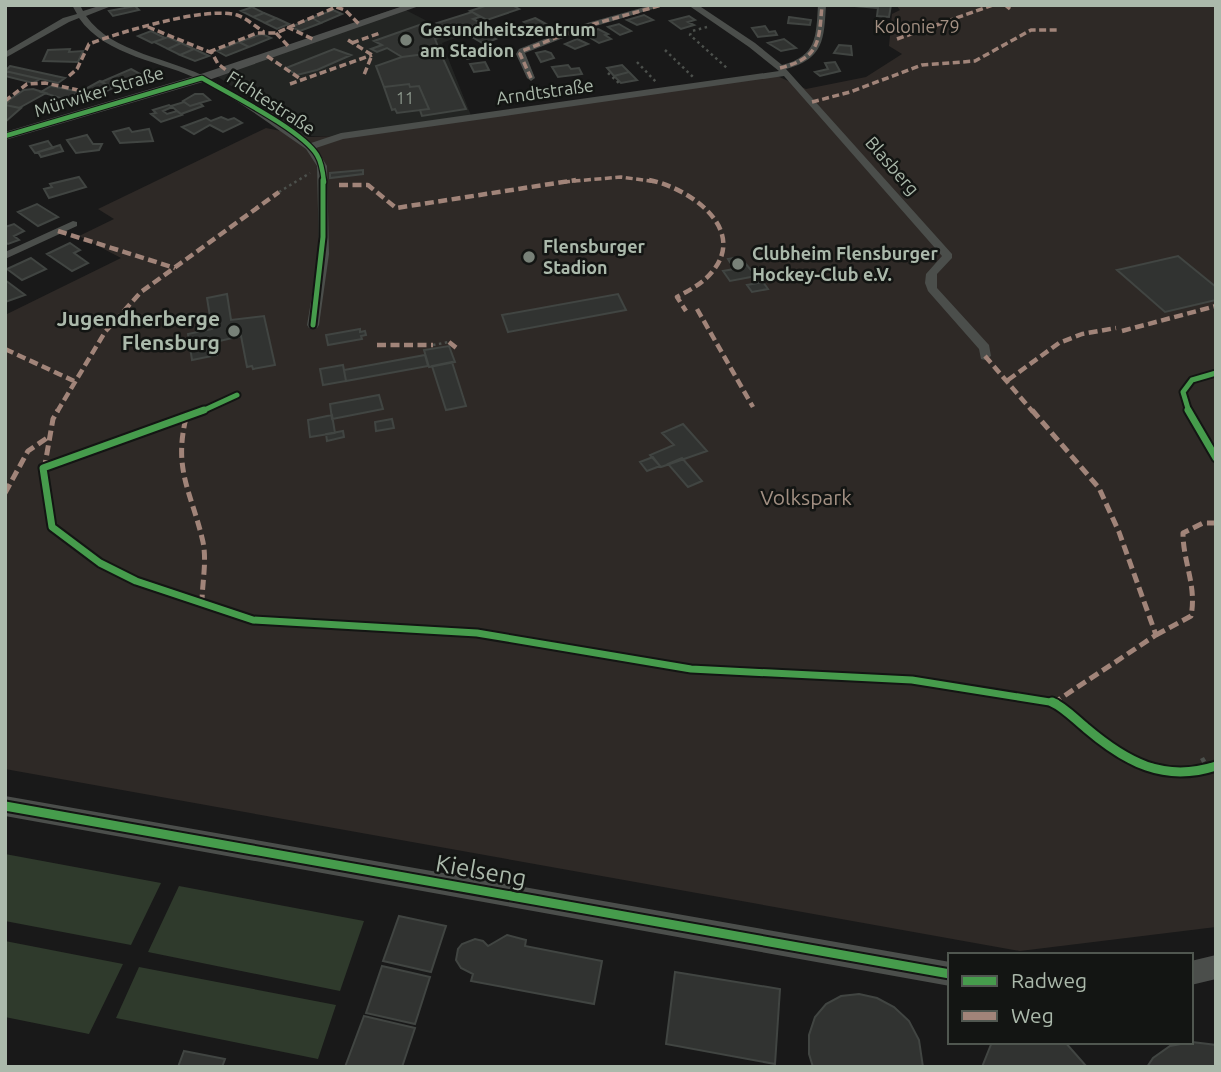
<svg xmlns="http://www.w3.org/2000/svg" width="1221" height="1072" viewBox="0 0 1221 1072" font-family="Ubuntu,sans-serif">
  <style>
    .built { fill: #232523 }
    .green { fill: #2e2926 }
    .water { fill: #2f3a2c }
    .building { fill: #313331; stroke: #414542; stroke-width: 2 }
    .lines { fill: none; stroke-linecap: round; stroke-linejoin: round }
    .path-far1 { stroke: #4c504c; stroke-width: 2.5; stroke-dasharray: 2.5 3.5; stroke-linecap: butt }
    .path { stroke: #4c504c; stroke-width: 4.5; stroke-dasharray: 4.5 7; stroke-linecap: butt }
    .minor { fill: #4b4e4b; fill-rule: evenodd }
    .tertiary { fill: #4b4e4b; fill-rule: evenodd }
    .secondary { fill: #4e504e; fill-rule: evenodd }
    .quiet-far2 { stroke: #a18479; stroke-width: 3.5; stroke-dasharray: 7 3.5; stroke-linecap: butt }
    .quiet-far1 { stroke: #a18479; stroke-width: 4.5; stroke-dasharray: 9 4.5; stroke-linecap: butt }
    .quiet { stroke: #a18479; stroke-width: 5; stroke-dasharray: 10 5; stroke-linecap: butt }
    .cycleway-far3-casing { stroke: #131513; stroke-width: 7 }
    .cycleway-far2-casing { stroke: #131513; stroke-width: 9 }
    .cycleway-far1-casing { stroke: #131513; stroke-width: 11 }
    .cycleway-casing { stroke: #131513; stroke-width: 13 }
    .cycleway-far3 { stroke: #469c4c; stroke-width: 4.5 }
    .cycleway-far2 { stroke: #469c4c; stroke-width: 5 }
    .cycleway-far1 { stroke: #469c4c; stroke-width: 7 }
    .cycleway { stroke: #469c4c; stroke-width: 9 }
    .poi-dot { fill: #788178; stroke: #131513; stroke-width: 2.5 }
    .labels { text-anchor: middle; stroke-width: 5; stroke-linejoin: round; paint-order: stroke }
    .far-number-label { font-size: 16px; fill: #8c988c }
    .far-park-label { font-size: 18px; fill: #a39083; stroke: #131513 }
    .far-poi-label { font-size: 18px; font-weight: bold; fill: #abb9ab; stroke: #131513; text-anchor: start }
    .far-street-label { font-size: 18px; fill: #abb9ab; stroke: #131513 }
    .poi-label { font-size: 21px; font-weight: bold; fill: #abb9ab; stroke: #131513; text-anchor: end }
    .park-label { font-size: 21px; fill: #a39083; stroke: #131513 }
    .near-street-label { font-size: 24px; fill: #abb9ab; stroke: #131513 }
  </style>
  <rect width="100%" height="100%" fill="#191919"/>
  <path class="built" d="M 400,7 L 458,37 L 442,43 L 472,118 L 342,136 L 304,136 L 211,72 Z"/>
  <path class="green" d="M 896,5 L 1216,5 L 1216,927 L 1020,951 L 5,769 L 5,315 L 121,258 L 79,236 L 114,219 L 98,209 L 266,128 L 311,137 L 341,136 L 775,75 L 806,89 L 866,77 L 902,54 L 889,46 L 892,14 L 900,10 Z"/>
  <path class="water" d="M 5,854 L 161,883 L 131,945 L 5,921 Z
    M 179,886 L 364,921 L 340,991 L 148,952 Z
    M 5,941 L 123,964 L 89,1034 L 5,1017 Z
    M 139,967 L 336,1005 L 318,1059 L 116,1018 Z"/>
  <path class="building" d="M 488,5 L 512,5 L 519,9 L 487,20 L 470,11 Z
    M 843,5 L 891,5 L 889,17 L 877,16 L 878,8 Z
    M 135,6 L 139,10 L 113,16 L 109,11 Z
    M 252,7 L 264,13 L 253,17 L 241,11 Z
    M 333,10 L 342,14 L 321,23 L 312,18 Z
    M 472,12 L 480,17 L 473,19 L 481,23 L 453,33 L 437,23 Z
    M 264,13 L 276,18 L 265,23 L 253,17 Z
    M 644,15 L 653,20 L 637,25 L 627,20 Z
    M 689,16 L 695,20 L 688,22 L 694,25 L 681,29 L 670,21 Z
    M 789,17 L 811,20 L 810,25 L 788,23 Z
    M 276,18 L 289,24 L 277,29 L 265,23 Z
    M 312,18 L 321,23 L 300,31 L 291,27 Z
    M 535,18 L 548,25 L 537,29 L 524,22 Z
    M 422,24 L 445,36 L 435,39 L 440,52 L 402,57 L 387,48 L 377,52 L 371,49 L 382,45 L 374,41 Z
    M 619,24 L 631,31 L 620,35 L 608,27 Z
    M 765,26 L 769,32 L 775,31 L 777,35 L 758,37 L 752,28 Z
    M 598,29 L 608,34 L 605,35 L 611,39 L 599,43 L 584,34 Z
    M 151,31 L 165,38 L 152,43 L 138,36 Z
    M 485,33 L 496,39 L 484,44 L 472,37 Z
    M 262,34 L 271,38 L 249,47 L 239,42 Z
    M 168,37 L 181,43 L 168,49 L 154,42 Z
    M 577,39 L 588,44 L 575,49 L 565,44 Z
    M 784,39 L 796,48 L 781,51 L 768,43 Z
    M 239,42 L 249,47 L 226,56 L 217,51 Z
    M 181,43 L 194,49 L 180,55 L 168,49 Z
    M 839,45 L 851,46 L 852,55 L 834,53 Z
    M 473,47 L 478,57 L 467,59 L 462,49 Z
    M 70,49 L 69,52 L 83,51 L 78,62 L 43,61 L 48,50 Z
    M 194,49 L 209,56 L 195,61 L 180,55 Z
    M 334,49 L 351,55 L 317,70 L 297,75 L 286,68 Z
    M 545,51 L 551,53 L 554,58 L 541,62 L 536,53 Z
    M 440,52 L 466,109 L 422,116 L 420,110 L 429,109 L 419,86 L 410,87 L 409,84 L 384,87 L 376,66 L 402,57 Z
    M 485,62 L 489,70 L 474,72 L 470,64 Z
    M 835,62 L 840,71 L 820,76 L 815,72 L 828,69 L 825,63 Z
    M 568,65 L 571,69 L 579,68 L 582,74 L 558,77 L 552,67 Z
    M 622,65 L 629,72 L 614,76 L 607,68 Z
    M 10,66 L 65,78 L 58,83 L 5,71 Z
    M 131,69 L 144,76 L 114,88 L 101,82 Z
    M 5,71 L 40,79 L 33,83 L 5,76 Z
    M 629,72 L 637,80 L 621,83 L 614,76 Z
    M 100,81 L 113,88 L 86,101 L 76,94 Z
    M 409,84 L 410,87 L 419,86 L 429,109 L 397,113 L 395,109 L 392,110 L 384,87 Z
    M 51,86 L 80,92 L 76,94 L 80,96 L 70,101 L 41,92 Z
    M 551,87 L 556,96 L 543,98 L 539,89 Z
    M 33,89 L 46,93 L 19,108 L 5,105 L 8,102 L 6,102 L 24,90 Z
    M 195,94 L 203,94 L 210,100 L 190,106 L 183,101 Z
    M 184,102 L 190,106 L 200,103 L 203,106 L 181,114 L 171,106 Z
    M 5,105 L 21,108 L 5,122 Z
    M 169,105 L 172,107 L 163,111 L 167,114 L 177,111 L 182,115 L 161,122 L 151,114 L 156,113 L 153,110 Z
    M 221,117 L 228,120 L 234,118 L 242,123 L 223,132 L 210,125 L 194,134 L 182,127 L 206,118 L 211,121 Z
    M 129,128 L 132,132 L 149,129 L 153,141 L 120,143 L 113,132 Z
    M 87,135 L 93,144 L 102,144 L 99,150 L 76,153 L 67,140 Z
    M 48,141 L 53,148 L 35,153 L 30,146 Z
    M 60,145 L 63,151 L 41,157 L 38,152 Z
    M 363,170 L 363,174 L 330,178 L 330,173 Z
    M 79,177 L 86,187 L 49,198 L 44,189 L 52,187 L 50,184 Z
    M 37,204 L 58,217 L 38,226 L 18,212 Z
    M 14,224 L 24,231 L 14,236 L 19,240 L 8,244 L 5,242 L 5,227 Z
    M 70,243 L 80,250 L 74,253 L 88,263 L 72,271 L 47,254 Z
    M 1178,256 L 1216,287 L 1216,300 L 1165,312 L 1117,270 Z
    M 740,257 L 756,276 L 730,281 L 723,271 L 734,269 L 728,259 Z
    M 31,258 L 46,269 L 22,280 L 7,269 Z
    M 5,280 L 25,295 L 5,302 Z
    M 763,282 L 768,289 L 752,292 L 747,285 Z
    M 227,294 L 231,320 L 264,316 L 275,365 L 253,369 L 252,366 L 247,367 L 241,336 L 215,342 L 217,355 L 192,360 L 188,334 L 212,329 L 207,298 Z
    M 618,294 L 626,310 L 508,332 L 502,315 Z
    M 360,329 L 360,332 L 365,331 L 366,335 L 361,336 L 362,339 L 328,345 L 326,335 Z
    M 449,346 L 455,362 L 429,367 L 424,350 Z
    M 425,355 L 428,366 L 346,381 L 344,370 Z
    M 452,362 L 466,406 L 446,410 L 432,366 Z
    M 343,365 L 346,381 L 323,385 L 320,369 Z
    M 379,395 L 383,409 L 332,419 L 330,404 Z
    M 332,415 L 335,433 L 310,437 L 308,420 Z
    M 392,419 L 394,428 L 376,431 L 375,422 Z
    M 683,424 L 707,451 L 661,467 L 650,455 L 674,445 L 662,433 Z
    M 343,431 L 344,437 L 327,441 L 326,434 Z
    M 653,457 L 660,466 L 647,471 L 640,462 Z
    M 682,458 L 702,481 L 688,487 L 668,464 Z
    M 399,916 L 446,926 L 431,972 L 383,961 Z
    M 507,935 L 526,940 L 525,946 L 602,961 L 594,1004 L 471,981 L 473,974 L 461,968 L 456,960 L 458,949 L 462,944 L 475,939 L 483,941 L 488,946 Z
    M 382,966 L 430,977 L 415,1024 L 366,1013 Z
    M 675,972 L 780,989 L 775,1064 L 666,1044 Z
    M 859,994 L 877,998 L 894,1007 L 909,1021 L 919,1040 L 923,1067 L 813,1067 L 809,1054 L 809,1035 L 815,1017 L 826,1004 L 841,996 Z
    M 364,1016 L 415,1028 L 402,1067 L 345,1067 Z
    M 992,1042 L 1065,1042 L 1087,1067 L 982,1067 Z
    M 1192,1042 L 1216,1045 L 1216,1067 L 1147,1067 L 1153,1058 L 1170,1046 Z
    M 184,1051 L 225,1059 L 222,1067 L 178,1067 Z"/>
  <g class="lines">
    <path class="path-far1" d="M 707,27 L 692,31 L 690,35 L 728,69
      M 665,50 L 693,77
      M 637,62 L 656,82
      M 608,73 L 621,85
      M 279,192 L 310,173
      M 433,345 L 449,342"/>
    <path class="path" d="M 1202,758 L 1208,769"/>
    <path class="minor" d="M 72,5 L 80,5 L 83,11 L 102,5 L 114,5 L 86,16 C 113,54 171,58 210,79 C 245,98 278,121 311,143 L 341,133 L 779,71 L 749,47 L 688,5 L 698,5 L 755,43 L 782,65 C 817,56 816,37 818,5 L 826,5 C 824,39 824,59 786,69 L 952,254 L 952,258 L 937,274 L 937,288 L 989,345 L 991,356 L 985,360 L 981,359 L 979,349 L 928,291 L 925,283 L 926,274 L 942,256 L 784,76 L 343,139 L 316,148 L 327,166 L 329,254 L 319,325 L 317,328 L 309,328 L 307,325 L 319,254 L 317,166 L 306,149 C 272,126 239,100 202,81 C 163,61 106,57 79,18 L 69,22 L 5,58 L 5,52 L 63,18 L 77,14 Z
      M 652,5 L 666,5 L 586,29 L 525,53 L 535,78 L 531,81 L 527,78 L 516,54 L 519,49 L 580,25 Z
      M 73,221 L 77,222 L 77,226 L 5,259 L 5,252 Z"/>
    <path class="tertiary" d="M 5,796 L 950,962 L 950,986 L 5,816 Z
      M 1216,955 L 1216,979 L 1191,985 L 1191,961 Z"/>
    <path class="secondary" d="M 406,5 L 422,5 L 206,81 L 5,140 L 5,132 L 198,75 Z"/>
    <path class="quiet-far2" d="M 1005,5 L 1010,9
      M 148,27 L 212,53 L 218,64 L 226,70
      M 287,27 L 315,40
      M 276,33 L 290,48
      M 897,39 L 993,5
      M 348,40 L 372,55 L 364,75
      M 352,43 L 380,33
      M 209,52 L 257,33 L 276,33 L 336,7 L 345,10 L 360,25
      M 267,56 L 302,80
      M 1216,65 L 1216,70
      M 780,68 C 820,58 819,42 822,5
      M 69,76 L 77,69 L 89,44 C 120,32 206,6 237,15 C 246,18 256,27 264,32
      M 531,78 L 520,54 L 522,51 L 583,27 L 662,5
      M 290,84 L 372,55
      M 5,101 L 27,84 L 45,83 L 78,90
      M 812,102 L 850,92 L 922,65 L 975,61 L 1031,30 L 1057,30
      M 563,182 L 621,177 L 657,182"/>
    <path class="quiet-far1" d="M 649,180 C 687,187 749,228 712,272 C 703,283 690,290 677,297 L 686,311
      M 339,185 L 368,185 L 396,208 L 576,180
      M 58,231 L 175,268
      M 697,309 L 753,407
      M 1122,331 L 1216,306
      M 449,342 L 459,350
      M 377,345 L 433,345
      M 5,349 L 74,381
      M 985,356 L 1033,412
      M 1008,380 L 1059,343 L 1082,334 L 1116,328
      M 57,412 L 105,332 L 141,292 L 279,192"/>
    <path class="quiet" d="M 1032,410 L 1099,488 L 1119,532 L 1156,635 L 1055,702
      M 186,418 C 173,471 192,493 203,542 C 207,562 202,583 202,603
      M 44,470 L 53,419 L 58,410
      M 5,493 L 28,451 L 50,436
      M 1156,635 L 1191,616 C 1197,586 1183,562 1183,533 L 1203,523 L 1216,523"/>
    <defs>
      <path id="cycleway-far3" d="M 5,136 L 202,78 C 229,94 302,130 317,155 C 322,163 323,173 324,182"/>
      <path id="cycleway-far2" d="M 313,325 L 323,237 L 323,180
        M 200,412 L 237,395
        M 1189,412 L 1183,392 L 1192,380 L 1216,373"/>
      <path id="cycleway-far1" d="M 204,410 L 43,468 L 52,527 L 100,563 L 136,581 L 253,620 L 477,633 L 691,669 L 912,680 L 1056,703
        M 1188,410 L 1216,458"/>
      <path id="cycleway" d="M 1052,702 C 1064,707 1076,720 1086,728 C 1126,762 1164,783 1216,766
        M 5,806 L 950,974"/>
    </defs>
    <use href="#cycleway-far3" class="cycleway-far3-casing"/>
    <use href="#cycleway-far2" class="cycleway-far2-casing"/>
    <use href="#cycleway-far1" class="cycleway-far1-casing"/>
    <use href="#cycleway" class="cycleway-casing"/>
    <use href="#cycleway-far3" class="cycleway-far3"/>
    <use href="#cycleway-far2" class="cycleway-far2"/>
    <use href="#cycleway-far1" class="cycleway-far1"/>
    <use href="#cycleway" class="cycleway"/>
  </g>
  <g class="poi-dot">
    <circle cx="406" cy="40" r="7"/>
    <circle cx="529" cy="257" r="7"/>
    <circle cx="738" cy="264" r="7"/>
    <circle cx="234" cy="331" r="7"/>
  </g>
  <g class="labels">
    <g class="far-number-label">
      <text x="405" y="104">11</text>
    </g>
    <g class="far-park-label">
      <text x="917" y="33">Kolonie 79</text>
    </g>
    <g class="far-poi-label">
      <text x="420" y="36">Gesundheitszentrum<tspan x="420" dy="21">am Stadion</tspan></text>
      <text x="543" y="253">Flensburger<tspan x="543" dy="21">Stadion</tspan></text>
      <text x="752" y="260">Clubheim Flensburger<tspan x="752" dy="21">Hockey-Club e.V.</tspan></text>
    </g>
    <g class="far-street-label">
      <text transform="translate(99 92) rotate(-17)" y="6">Mürwiker Straße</text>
      <text transform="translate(545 92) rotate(-8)" y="6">Arndtstraße</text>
      <text transform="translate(271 103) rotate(33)" y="6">Fichtestraße</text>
      <text transform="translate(892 166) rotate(49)" y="6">Blasberg</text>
    </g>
    <g class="poi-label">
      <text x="220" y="326">Jugendherberge<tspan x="220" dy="24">Flensburg</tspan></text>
    </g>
    <g class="park-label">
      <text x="806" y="505">Volkspark</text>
    </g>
    <g class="near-street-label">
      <text transform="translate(481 871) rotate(10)" y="8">Kielseng</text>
    </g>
  </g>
  <rect width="1221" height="1072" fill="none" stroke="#abb9ab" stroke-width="14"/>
  <rect x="948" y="953" width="245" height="91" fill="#131513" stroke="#505750" stroke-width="2"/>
  <rect x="962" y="976" width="35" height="10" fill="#469c4c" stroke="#505750" stroke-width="2"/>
  <text x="1011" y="988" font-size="21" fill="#abb9ab">Radweg</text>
  <rect x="962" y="1011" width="35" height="10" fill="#a18479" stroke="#505750" stroke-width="2"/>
  <text x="1011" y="1023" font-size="21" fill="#abb9ab">Weg</text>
</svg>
